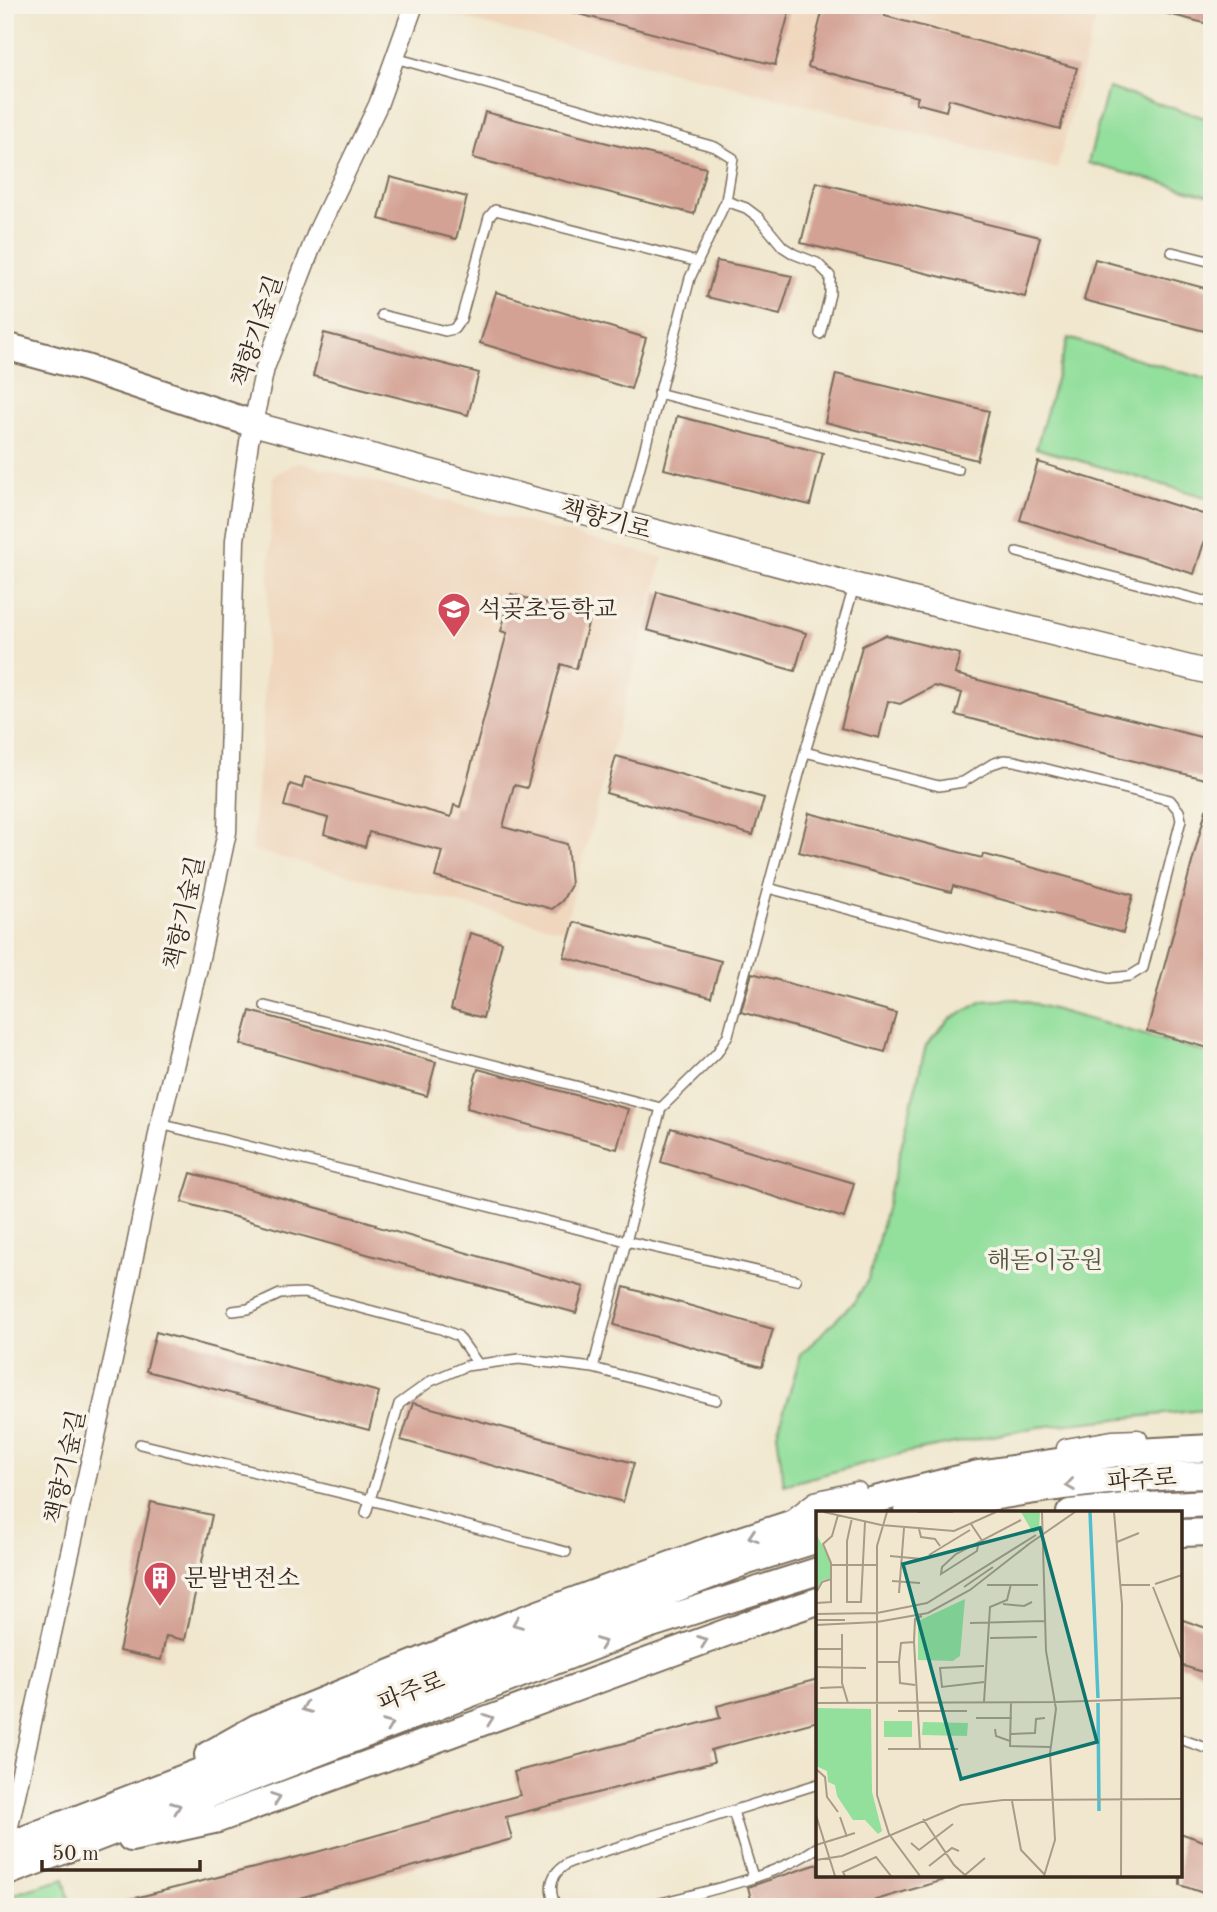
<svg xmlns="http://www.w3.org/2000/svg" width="1217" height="1912" viewBox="0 0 1217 1912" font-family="'Old Standard TT','Noto Serif KR',serif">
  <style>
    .built { fill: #efd6bc }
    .green { fill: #93df9c; stroke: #67845d; stroke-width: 2 }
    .building { fill: #d3a294 }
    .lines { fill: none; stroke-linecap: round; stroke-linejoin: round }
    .service-casing { stroke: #7a6c5c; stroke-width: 12 }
    .minor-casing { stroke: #7a6c5c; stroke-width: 21 }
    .tertiary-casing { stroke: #7a6c5c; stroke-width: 26 }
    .secondary-casing { stroke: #7a6c5c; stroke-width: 30 }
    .service { stroke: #fff; stroke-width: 9 }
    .minor { stroke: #fff; stroke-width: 18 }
    .tertiary { stroke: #fff; stroke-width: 23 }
    .secondary { stroke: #fff; stroke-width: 26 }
    .oneway { stroke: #a79f9a }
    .labels { text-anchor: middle; stroke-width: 7; stroke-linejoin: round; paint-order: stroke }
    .street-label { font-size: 24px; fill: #3b2a1e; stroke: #f7f3e8 }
    .poi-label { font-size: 24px; fill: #3b2a1e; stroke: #f7f3e8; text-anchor: start }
    .park-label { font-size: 24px; fill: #51573e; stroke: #f7f3e8 }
    .inset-river { fill: none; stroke: #52bdcd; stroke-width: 3.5 }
    .inset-road { fill: none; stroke: #a89b88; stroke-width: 2 }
    .view { fill: #0f766e; fill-opacity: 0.15; stroke: #0f766e; stroke-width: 3.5 }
    .inset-edge { fill: none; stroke: #3b2a1e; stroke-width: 3.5 }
  </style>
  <rect width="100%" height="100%" fill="#f7f3e8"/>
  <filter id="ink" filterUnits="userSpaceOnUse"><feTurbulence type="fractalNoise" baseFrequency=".0143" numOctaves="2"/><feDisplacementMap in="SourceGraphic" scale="14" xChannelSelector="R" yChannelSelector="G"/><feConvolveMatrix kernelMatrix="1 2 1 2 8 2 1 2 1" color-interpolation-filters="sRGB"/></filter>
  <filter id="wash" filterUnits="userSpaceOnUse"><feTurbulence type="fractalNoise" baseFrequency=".00686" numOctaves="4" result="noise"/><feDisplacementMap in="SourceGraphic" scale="28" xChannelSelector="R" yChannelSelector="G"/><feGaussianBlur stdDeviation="1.57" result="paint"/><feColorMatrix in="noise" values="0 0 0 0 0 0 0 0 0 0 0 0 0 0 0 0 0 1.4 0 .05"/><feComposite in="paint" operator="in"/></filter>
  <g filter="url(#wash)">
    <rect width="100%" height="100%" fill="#f0e7ce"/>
    <path class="built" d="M 452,5 L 1099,5 L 1057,169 L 450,15 Z
      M 298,462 L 663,558 L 564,930 L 252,850 L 263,721 L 273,476 Z"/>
    <path class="green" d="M 1108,88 L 1212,120 L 1211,196 L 1088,163 Z
      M 1068,338 L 1212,381 L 1212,499 L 1036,448 Z
      M 1017,999 L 1212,1054 L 1212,1409 L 1039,1427 L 904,1453 L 784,1485 L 777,1433 L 801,1354 L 854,1302 L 869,1278 L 926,1045 L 950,1019 L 983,1001 Z
      M 64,1879 L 71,1907 L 5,1907 L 7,1896 Z"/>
    <g id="blocks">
      <path class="building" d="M 567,5 L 791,5 L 775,65 L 567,11 Z
        M 824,5 L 888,5 L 885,16 L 1077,68 L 1060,129 L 949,99 L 946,111 L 916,103 L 918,97 L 808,67 Z
        M 1158,5 L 1212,5 L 1212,25 L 1157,11 Z
        M 485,112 L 706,168 L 694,214 L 473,158 Z
        M 390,177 L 467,197 L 456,239 L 379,219 Z
        M 816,182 L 1040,237 L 1025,297 L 801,243 Z
        M 1095,259 L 1212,290 L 1212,333 L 1084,300 Z
        M 717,261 L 792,276 L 780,315 L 707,297 Z
        M 496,292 L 646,338 L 631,389 L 480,343 Z
        M 324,333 L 479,373 L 468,415 L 313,376 Z
        M 836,374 L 989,411 L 977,460 L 825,422 Z
        M 677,416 L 823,453 L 810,505 L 664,469 Z
        M 1038,462 L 1212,517 L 1194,574 L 1020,520 Z
        M 657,592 L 806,633 L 795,671 L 647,630 Z
        M 511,594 L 590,616 L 576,669 L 561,664 L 527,788 L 514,785 L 503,827 L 567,844 L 571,885 L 562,901 L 552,909 L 435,877 L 442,851 L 369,832 L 365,847 L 349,842 L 324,834 L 328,818 L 284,806 L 290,784 L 302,788 L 305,777 L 451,817 L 454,805 L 460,807 L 507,633 L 501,631 Z
        M 885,635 L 960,654 L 955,674 L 1212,740 L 1212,781 L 956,715 L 962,693 L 934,686 L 900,704 L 888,701 L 879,738 L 841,728 L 862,646 Z
        M 616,756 L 764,798 L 753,835 L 606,793 Z
        M 1206,810 L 1212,811 L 1212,1049 L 1147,1031 Z
        M 809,813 L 982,858 L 983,854 L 1133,895 L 1123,933 L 953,886 L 951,892 L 799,852 Z
        M 574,922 L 721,961 L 711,997 L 564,957 Z
        M 470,933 L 502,942 L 483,1018 L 451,1009 Z
        M 752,973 L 896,1013 L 885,1052 L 741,1012 Z
        M 250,1011 L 436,1062 L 427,1096 L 241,1044 Z
        M 478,1069 L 628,1109 L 617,1149 L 467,1108 Z
        M 671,1128 L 854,1183 L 844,1218 L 661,1162 Z
        M 191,1173 L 376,1224 L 375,1226 L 584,1287 L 576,1313 L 182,1202 Z
        M 624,1287 L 773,1329 L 762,1367 L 614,1325 Z
        M 156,1332 L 379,1392 L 369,1430 L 146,1371 Z
        M 413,1403 L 634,1463 L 623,1502 L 401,1440 Z
        M 151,1502 L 212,1515 L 185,1640 L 166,1636 L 161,1660 L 119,1651 Z
        M 1180,1619 L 1212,1630 L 1212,1675 L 1180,1665 Z
        M 818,1679 L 818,1721 L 711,1750 L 714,1762 L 506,1817 L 512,1839 L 267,1907 L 124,1907 L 123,1901 L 317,1852 L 520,1795 L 514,1772 L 720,1718 L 717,1706 Z
        M 1180,1833 L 1212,1844 L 1212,1896 L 1180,1885 Z
        M 818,1864 L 818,1875 L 943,1875 L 944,1880 L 852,1907 L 753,1907 L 748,1887 Z"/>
    </g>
  </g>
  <g filter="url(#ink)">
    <use href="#blocks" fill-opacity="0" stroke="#7a6c5c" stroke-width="2"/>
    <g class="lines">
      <defs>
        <path id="service" d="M 395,58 L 715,147 L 733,158 L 726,201 L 690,278 L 625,523
          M 726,201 L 746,208 L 758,217 L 783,247 L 794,254 L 817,263 L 830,276 L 830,294 L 820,334
          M 1172,252 L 1212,262
          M 382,315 L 445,331 L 454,329 L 461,319 L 489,217 L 495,210 L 698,262
          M 658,393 L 958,470
          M 1017,552 L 1212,603
          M 768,888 L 1109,978 L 1130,976 L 1143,968 L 1181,820 L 1179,811 L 1170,800 L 1015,761 L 1004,760 L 992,764 L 963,782 L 939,786 L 805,752
          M 265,1006 L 661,1108
          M 160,1124 L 626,1241 L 796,1280
          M 233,1311 L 248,1309 L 280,1294 L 304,1293 L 441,1329 L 458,1336 L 478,1364
          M 593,1368 L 716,1400
          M 140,1444 L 370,1500 L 566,1552
          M 366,1513 L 399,1404 L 431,1381 L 466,1366 L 519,1359 L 593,1368 L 661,1108 L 717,1053 L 728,1035 L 805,752 L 854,587
          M 1180,1739 L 1212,1750
          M 733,1811 L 753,1877
          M 556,1907 C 547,1887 551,1872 570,1862 L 818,1784
          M 647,1907 C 702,1891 771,1880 818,1847"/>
        <path id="minor" d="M 1066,1448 L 1112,1440 L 1138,1439
          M 793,1518 L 815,1501 L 857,1491
          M 5,1844 L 117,1342 L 160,1124 L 197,972 L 227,832 L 235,540 L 249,442 L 265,368 L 318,230 L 378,105 L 414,5"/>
        <path id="tertiary" d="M 254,424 L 855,585 L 1212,673"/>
        <path id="secondary" d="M 5,346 L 86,368 L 254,424
          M 823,1513 L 978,1474 L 1118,1453 L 1212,1448
          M 907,1513 C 1007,1492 1109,1476 1212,1475
          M 1070,1513 L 1125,1507 L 1212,1503
          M 1180,1533 L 1212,1532
          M 208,1755 L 256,1728 L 517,1622 L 717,1548 L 818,1515
          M 131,1838 L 218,1819 L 755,1622 L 818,1601
          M 5,1847 L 744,1562 L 818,1539
          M 5,1873 L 645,1626 L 818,1571"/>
      </defs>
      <use href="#service" class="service-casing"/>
      <use href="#minor" class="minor-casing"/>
      <use href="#tertiary" class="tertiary-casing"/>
      <use href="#secondary" class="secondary-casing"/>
      <use href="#service" class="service"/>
      <use href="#minor" class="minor"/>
      <use href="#tertiary" class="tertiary"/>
      <use href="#secondary" class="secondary"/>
    </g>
    <defs><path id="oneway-chevron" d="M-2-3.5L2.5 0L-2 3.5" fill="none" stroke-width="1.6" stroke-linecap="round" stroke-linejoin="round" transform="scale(1.75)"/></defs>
    <g class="oneway">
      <use href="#oneway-chevron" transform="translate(1070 1485) rotate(172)"/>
      <use href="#oneway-chevron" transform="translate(753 1536) rotate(162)"/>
      <use href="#oneway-chevron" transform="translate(517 1623) rotate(159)"/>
      <use href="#oneway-chevron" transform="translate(703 1641) rotate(-20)"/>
      <use href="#oneway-chevron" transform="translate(601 1643) rotate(-21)"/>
      <use href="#oneway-chevron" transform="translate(306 1708) rotate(158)"/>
      <use href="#oneway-chevron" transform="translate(489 1719) rotate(-20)"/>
      <use href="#oneway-chevron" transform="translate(388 1725) rotate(-21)"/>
      <use href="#oneway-chevron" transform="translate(276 1798) rotate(-20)"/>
      <use href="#oneway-chevron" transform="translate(176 1807) rotate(-21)"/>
    </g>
  </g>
  <defs>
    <symbol id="school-pin" viewBox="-11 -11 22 30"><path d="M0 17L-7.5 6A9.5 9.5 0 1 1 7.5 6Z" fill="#d1495b" stroke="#f7f3e8"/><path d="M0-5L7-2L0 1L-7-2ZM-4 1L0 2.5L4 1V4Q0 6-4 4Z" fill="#fff"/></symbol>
    <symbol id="building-pin" viewBox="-11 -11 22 30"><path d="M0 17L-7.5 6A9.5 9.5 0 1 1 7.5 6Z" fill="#d1495b" stroke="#f7f3e8"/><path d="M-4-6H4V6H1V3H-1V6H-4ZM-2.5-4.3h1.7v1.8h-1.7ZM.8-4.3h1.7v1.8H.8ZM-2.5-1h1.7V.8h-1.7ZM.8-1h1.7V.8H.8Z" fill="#fff"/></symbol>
  </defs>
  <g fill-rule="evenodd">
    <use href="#school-pin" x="435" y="590" width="38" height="52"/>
    <use href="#building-pin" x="141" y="1559" width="38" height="52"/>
  </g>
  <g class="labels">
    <g class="street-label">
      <text transform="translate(257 331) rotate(-72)" y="8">책향기숲길</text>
      <text transform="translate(606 519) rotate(15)" y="8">책향기로</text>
      <text transform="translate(184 913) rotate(-78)" y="8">책향기숲길</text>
      <text transform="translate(65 1467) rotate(-78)" y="8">책향기숲길</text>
      <text transform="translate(1142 1479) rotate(-4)" y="8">파주로</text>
      <text transform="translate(411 1691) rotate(-21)" y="8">파주로</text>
    </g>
    <g class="poi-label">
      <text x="478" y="617">석곶초등학교</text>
      <text x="184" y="1586">문발변전소</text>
    </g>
    <g class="park-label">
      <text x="1045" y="1268">해돋이공원</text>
    </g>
  </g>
  <g transform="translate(816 1511)">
    <rect width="366" height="366" fill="#f0e7ce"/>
    <path d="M 205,1 L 224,1 L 223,19 L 217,22 ZM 0,22 L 14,50 L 14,67 L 5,70 L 0,81 ZM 149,88 L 144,145 L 137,150 L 102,149 L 102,110 ZM 0,197 L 55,198 L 56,281 L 66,320 L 62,323 L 49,309 L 37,309 L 21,285 L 19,274 L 12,271 L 11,260 L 0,255 ZM 68,210 L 96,210 L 96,226 L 68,226 ZM 107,211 L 152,212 L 151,225 L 106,224 Z" fill="#93df9c"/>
    <path class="inset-river" d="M 274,1 L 282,187M 282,192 L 283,300"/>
    <path class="inset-road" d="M 8,1 L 65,14 L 138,20 L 180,1M 71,1 L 61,35 L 61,284 L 73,323 L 104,365M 102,1 L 137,1M 226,1 L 230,140 L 240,198 L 234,242 L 239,329 L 228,365M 298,1 L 306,93 L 305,365M 36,7 L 31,30 L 31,91 L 45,91 L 49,11M 155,13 L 167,31M 103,18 L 105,26 L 119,28 L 124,35M 301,31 L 323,22M 162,34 L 161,40 L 125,63 L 126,56 L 140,43 L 205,9M 210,35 L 259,1M 113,44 L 154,19M 74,45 L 106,48M 15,54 L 61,54M 76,70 L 104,72M 339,73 L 366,64M 171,74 L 222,74M 304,74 L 334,74M 148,76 L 177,56M 337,76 L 366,150M 0,82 L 6,71 L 15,68M 83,82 L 88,17M 0,92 L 15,91 L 15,52 L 7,33 L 16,25 L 22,4M 187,93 L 208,95 L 216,91M 0,103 L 61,102 L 111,92 L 220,24M 0,109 L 29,109M 154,112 L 229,110M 0,114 L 61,111 L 112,102 L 154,79 L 213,33M 26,123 L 26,172 L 32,192M 174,127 L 221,126M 0,138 L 26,138M 61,151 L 83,151 L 84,172 L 99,174M 83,151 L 85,132 L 98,131M 0,156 L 50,157M 168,171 L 126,176 L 124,157 L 168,155M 4,177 L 27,176M 168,191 L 174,96 L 191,89 L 195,73M 195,191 L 194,235 L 235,236M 240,191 L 366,187M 0,192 L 240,191M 82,200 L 151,200M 160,207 L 196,207M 179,218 L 180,225 L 194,230M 195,223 L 219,222 L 220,208 L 229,207M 72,238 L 142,238M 104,238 L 98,131 L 99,108 L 106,105M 0,258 L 9,266 L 11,286 L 22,301M 196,290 L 205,339 L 229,364M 0,304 L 19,365M 24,306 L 31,326M 107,308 L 138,354 L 150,365M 95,332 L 103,339 L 137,313M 0,334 L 39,322M 0,349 L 26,345 L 145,294 L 187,289 L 366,288M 113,355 L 136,337 L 143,340M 149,364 L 169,347M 29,365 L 27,361 L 60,346 L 75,365"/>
    <path class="view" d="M 224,17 L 281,231 L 145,268 L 87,53 Z"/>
    <rect width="366" height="366" class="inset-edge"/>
  </g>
  <rect width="1217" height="1912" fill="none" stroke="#f7f3e8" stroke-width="28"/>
  <path d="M42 1860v10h158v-10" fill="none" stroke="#3b2a1e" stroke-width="3.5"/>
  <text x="52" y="1860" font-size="21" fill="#3b2a1e" stroke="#f7f3e8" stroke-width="5" paint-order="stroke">50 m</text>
</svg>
